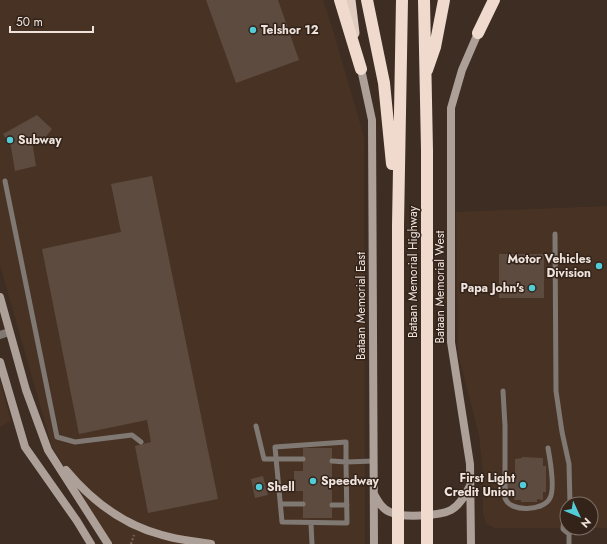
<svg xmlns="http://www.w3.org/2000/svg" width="607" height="544" viewBox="0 0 607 544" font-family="Jost,sans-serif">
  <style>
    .built { fill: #483224 }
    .building { fill: #5d4b40 }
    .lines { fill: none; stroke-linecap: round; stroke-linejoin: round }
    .path { stroke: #776960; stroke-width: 2; stroke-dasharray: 2 2; stroke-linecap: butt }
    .service { stroke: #807873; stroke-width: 5 }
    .minor { stroke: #807873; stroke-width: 8 }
    .secondary { stroke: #ada098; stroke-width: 8 }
    .trunk { stroke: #e0ccc1; stroke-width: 11 }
    .motorway { stroke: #f0dace; stroke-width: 12 }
    .motorway-bridge { stroke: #f0dace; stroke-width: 12 }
    .poi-dot { fill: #52ccd6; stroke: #332319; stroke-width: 1.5 }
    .labels { text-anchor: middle; stroke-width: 3; stroke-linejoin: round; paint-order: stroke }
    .poi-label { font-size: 12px; font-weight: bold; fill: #eee3dd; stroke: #332319; text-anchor: start }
    .street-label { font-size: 12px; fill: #eee3dd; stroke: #332319 }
  </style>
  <rect width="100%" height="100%" fill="#3d2d23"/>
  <path class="built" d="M 0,0 L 323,0 L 333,30 L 364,137 L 365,544 L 111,544 L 52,447 L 0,265 Z
    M 607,206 L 607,528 L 591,528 L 591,504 L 567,504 L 567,528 L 495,528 L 486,524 L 483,513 L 483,476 L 479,435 L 458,354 L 456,212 Z
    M 0,380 L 11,421 L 0,427 Z"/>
  <path class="building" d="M 206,0 L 278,0 L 299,60 L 236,83 Z
    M 37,115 L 52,129 L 45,138 L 32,141 L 36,166 L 15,171 L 11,147 L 3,134 Z
    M 152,176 L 218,499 L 148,513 L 135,446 L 151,442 L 147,420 L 79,434 L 42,249 L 121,232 L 111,184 Z
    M 499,254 L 544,254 L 544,298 L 499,298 Z
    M 303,448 L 332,448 L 332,518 L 303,518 L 303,491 L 294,491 L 294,471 L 303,471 Z
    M 522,457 L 543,458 L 543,466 L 546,466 L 546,492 L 543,492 L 543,500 L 537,499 L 537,502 L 521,502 L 521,500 L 514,500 L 514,492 L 499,492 L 499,479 L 515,479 L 515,459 L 522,458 Z
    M 263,476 L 268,495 L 255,498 L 251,479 Z"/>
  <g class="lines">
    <path class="path" d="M 131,544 L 134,535"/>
    <path class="service" d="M 5,181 L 57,437 L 75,442 L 132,435 L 141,442
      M 555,234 L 556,391 L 562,432 L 569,464 L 570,504
      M 503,391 L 505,426 L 505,498 C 510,513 544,511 550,498 C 555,489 550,459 548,448
      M 256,426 L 264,459 L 303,459
      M 332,461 L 346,462 L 346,442 L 275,447 L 282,522 L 347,523 L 346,462 L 374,461
      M 281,504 L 303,504
      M 332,505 L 347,505
      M 567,513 L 564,516 L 563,529 L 569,534 L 575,528
      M 311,524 L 312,544
      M 569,534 L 569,544"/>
    <path class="minor" d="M 0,335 L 9,332"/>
    <path class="secondary" d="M 361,69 L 372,120 L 374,544
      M 0,297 L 26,390 L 48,450 L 108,544
      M 0,362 L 25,447 L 77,521 L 91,544
      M 66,470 C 91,500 124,525 162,535 C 178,540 195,541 211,544
      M 374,494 C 378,501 382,509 390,512 C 401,518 440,516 451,510 C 460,505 465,495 470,486
      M 471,544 L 470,464 L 451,342 L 451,108 L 462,70 L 478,33"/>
    <path class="trunk" d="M 350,0 L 354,33"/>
    <path class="motorway" d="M 340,0 L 361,69
      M 367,0 L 384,83 L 392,164
      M 424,0 L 427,150 L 427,479
      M 478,33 L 494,0
      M 427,70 L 435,47 L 444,0
      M 398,480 L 398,225 L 402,0"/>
    <path class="motorway-bridge" d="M 427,479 L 427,544
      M 398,480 L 398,544"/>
  </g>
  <g class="poi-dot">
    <circle cx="253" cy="30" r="4"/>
    <circle cx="10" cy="140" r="4"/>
    <circle cx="599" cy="266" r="4"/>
    <circle cx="532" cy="288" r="4"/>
    <circle cx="313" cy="481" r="4"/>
    <circle cx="523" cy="485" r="4"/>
    <circle cx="259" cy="487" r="4"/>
  </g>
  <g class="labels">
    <g class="poi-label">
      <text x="261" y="34">Telshor 12</text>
      <text x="18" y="144">Subway</text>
      <text x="591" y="263" text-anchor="end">Motor Vehicles<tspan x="591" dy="14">Division</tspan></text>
      <text x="524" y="292" text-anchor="end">Papa John's</text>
      <text x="515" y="482" text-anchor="end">First Light<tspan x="515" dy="14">Credit Union</tspan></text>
      <text x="321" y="485">Speedway</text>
      <text x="267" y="491">Shell</text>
    </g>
    <g class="street-label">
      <text transform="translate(413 272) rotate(-90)" y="4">Bataan Memorial Highway</text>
      <text transform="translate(440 287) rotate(-90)" y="4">Bataan Memorial West</text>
      <text transform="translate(361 306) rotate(-90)" y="4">Bataan Memorial East</text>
    </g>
  </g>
  <g transform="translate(579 516) rotate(134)"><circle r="19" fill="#332319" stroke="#7e7067"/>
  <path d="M0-3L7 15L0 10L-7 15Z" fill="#52ccd6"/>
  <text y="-6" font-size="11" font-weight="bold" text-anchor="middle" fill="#eee3dd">N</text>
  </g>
  <path d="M10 26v6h83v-6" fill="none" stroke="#eee3dd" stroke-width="2"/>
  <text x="16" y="26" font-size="12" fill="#eee3dd" stroke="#332319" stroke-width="3" paint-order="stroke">50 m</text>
</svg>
